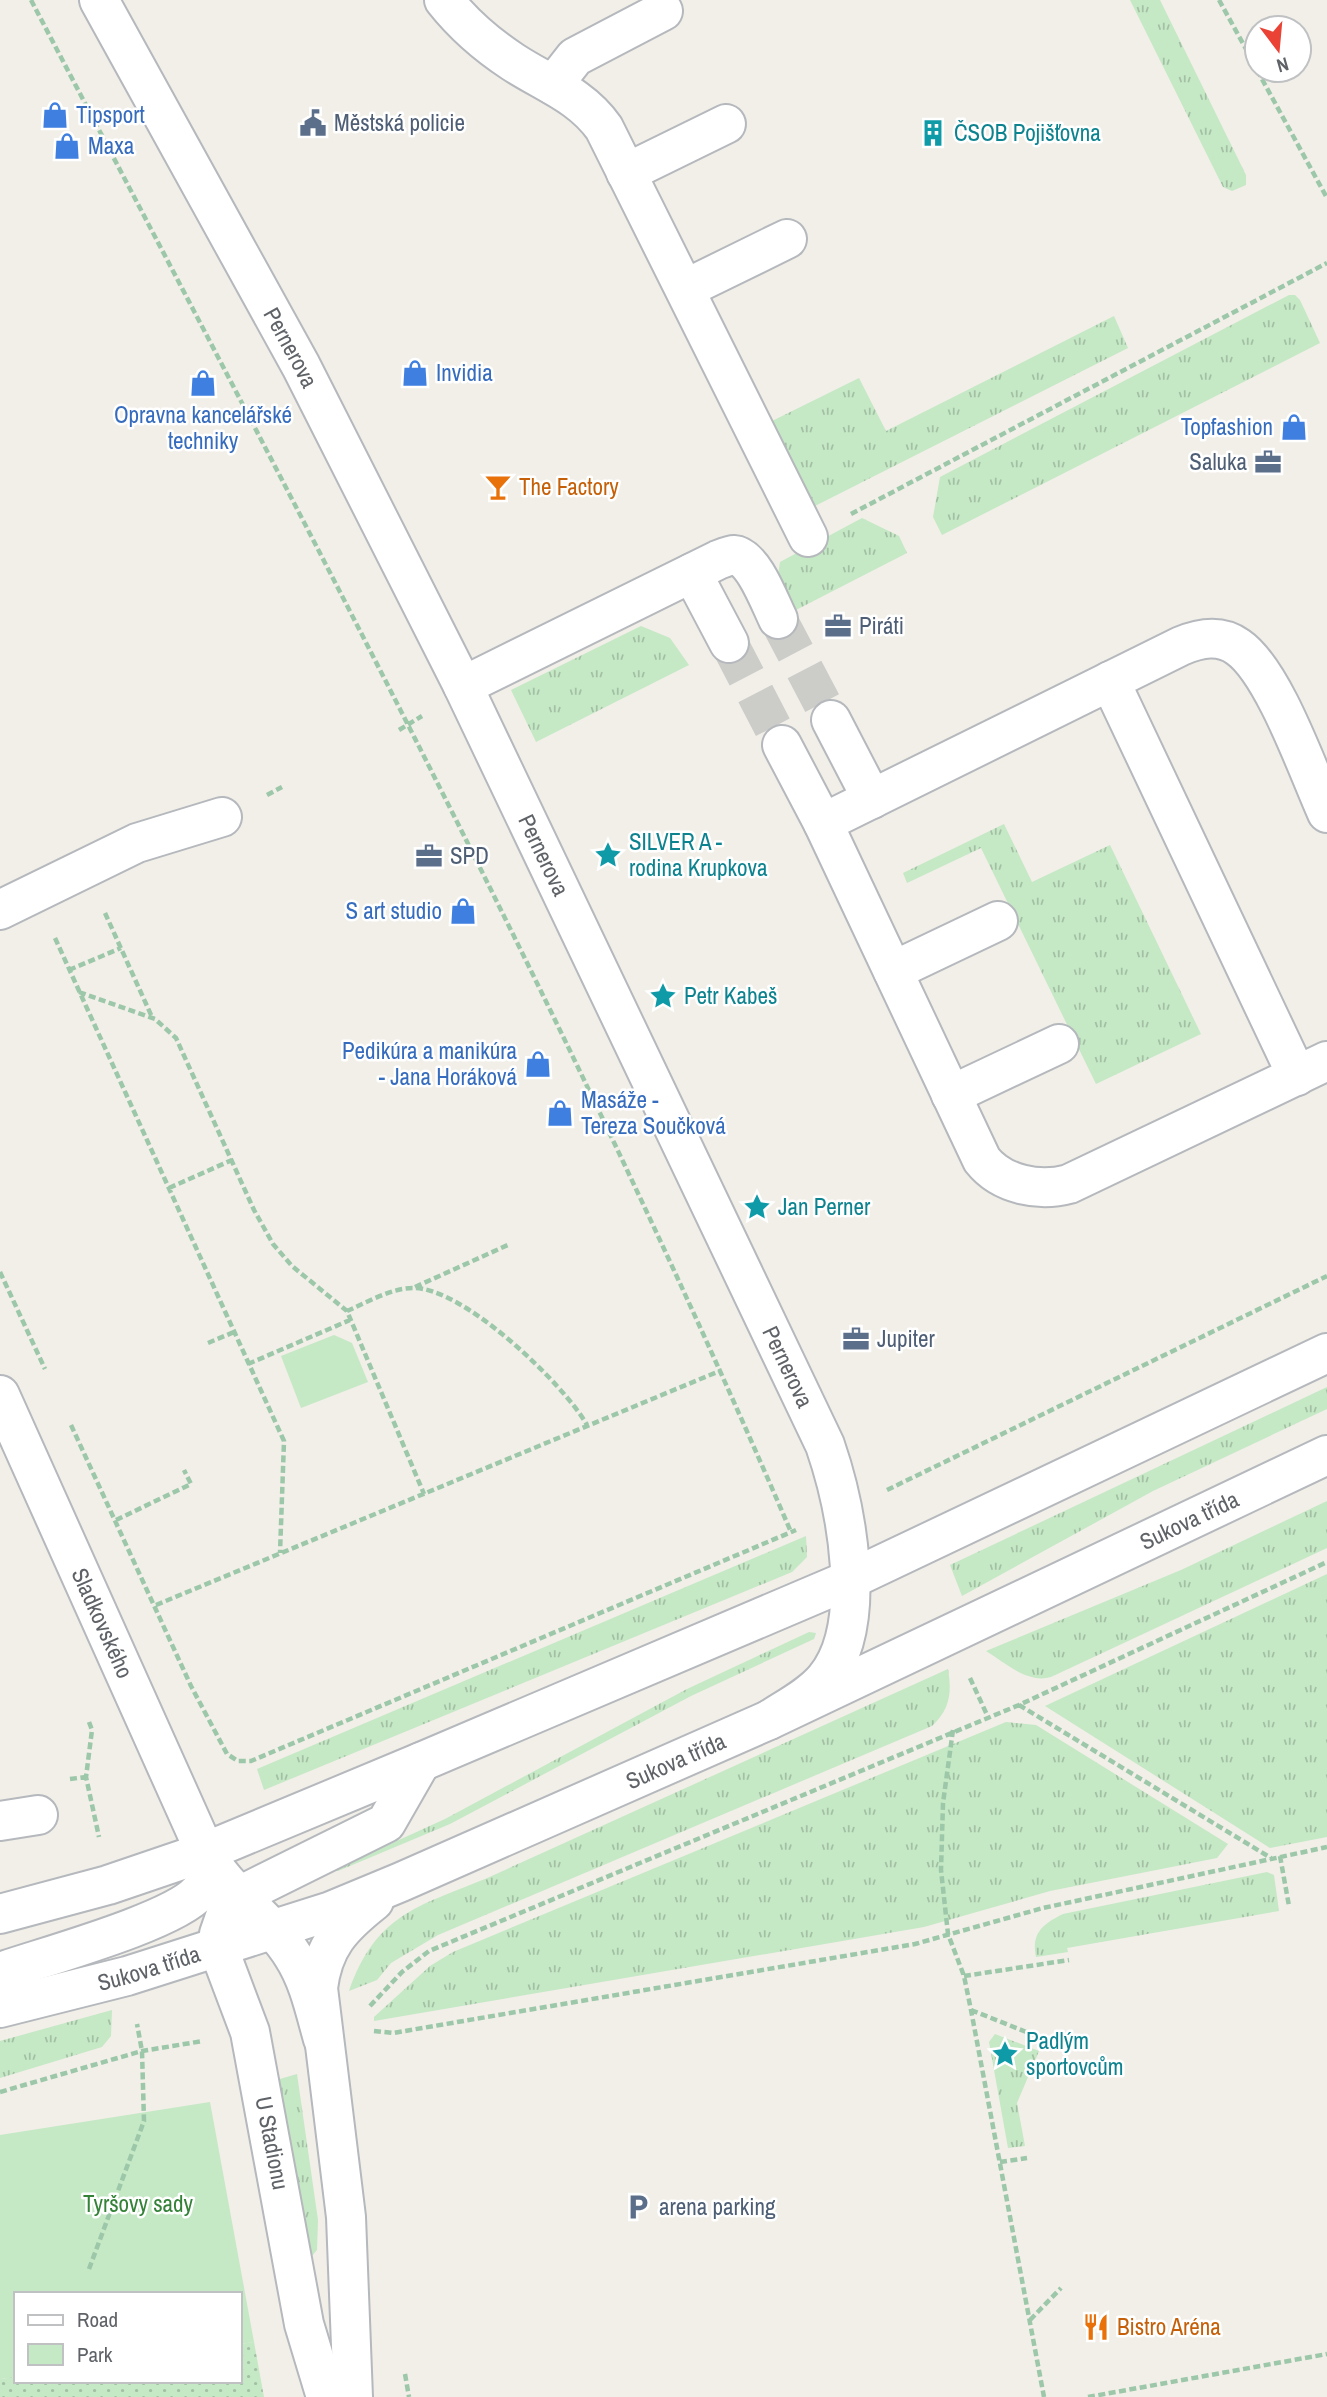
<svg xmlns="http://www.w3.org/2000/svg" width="1327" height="2397" viewBox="0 0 1327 2397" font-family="'Archivo Narrow',sans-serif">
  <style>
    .grass { fill: url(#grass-tufts) }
    .park { fill: #c5e8c5 }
    .garden { fill: url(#garden-dots) }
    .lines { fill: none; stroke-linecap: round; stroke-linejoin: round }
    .minor-tunnel { stroke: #ccccc8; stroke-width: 38; stroke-dasharray: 38 19; stroke-linecap: butt }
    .minor-casing { stroke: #b5b8bc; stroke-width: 42 }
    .path { stroke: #9cc7a9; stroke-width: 4.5; stroke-dasharray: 7 3.5; stroke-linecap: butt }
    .minor { stroke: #fff; stroke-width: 38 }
    .labels { text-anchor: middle; stroke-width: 5; stroke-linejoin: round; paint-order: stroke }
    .shop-label { font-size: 23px; fill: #366cbe; stroke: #fff; text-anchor: start }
    .service-label { font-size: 23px; fill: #4e5e75; stroke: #fff; text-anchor: start }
    .culture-label { font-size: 23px; fill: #0d838f; stroke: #fff; text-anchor: start }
    .street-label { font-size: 23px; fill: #5f6368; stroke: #fff }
    .food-label { font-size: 23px; fill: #c56008; stroke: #fff; text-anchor: start }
    .park-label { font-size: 23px; fill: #348238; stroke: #fff }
  </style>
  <defs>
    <pattern id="grass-tufts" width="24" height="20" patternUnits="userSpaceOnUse" patternTransform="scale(1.75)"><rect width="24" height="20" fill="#c5e8c5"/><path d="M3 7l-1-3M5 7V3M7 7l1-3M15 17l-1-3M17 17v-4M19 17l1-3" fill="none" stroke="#a3c0a4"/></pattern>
    <pattern id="garden-dots" width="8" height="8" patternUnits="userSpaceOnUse" patternTransform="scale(1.75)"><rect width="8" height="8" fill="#c5e8c5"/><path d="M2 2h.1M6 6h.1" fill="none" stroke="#a3c0a4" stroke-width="1.8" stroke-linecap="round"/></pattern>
  </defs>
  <rect width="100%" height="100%" fill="#f1efe8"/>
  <path class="grass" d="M 1130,0 L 1160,0 L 1246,175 L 1246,185 L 1232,191 L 1223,187 Z
    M 1289,295 L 1295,295 L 1300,300 L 1320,343 L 942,535 L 933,517 L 940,477 Z
    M 1114,316 L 1128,348 L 809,509 L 766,424 L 859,378 L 886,431 Z
    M 862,518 L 899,536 L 907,553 L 794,611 L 778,575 L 780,562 Z
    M 641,626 L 670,638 L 689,665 L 536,742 L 511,690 Z
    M 1004,824 L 1032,882 L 1110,845 L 1201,1034 L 1096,1084 L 981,848 L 907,883 L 903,873 Z
    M 1327,1387 L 1327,1409 L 1153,1491 L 962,1596 L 950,1565 Z
    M 1327,1501 L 1327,1548 L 1051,1677 C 1027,1684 1006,1663 986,1651 L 1181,1570 Z
    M 806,1536 L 807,1557 L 792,1572 L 264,1790 L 257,1769 Z
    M 1327,1574 L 1327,1837 L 1270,1848 L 1045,1706 Z
    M 809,1632 L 816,1633 L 814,1639 L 691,1696 L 450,1824 L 338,1871 L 333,1870 L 445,1819 L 687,1689 Z
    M 948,1669 C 952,1693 950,1709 932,1726 L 438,1935 L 391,1963 L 377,1980 L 349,1991 C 376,1915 416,1907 485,1879 Z
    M 1006,1722 L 1036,1725 L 1228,1844 L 1217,1858 L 1050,1891 L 924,1927 L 374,2021 L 374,2017 L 430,1966 L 453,1952 Z
    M 1267,1872 L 1274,1875 L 1279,1911 L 1067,1948 L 1068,1952 L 1036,1957 C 1031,1933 1043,1924 1063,1914 Z
    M 112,2010 L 111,2036 L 102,2047 L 0,2078 L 0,2041 Z
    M 995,2034 L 1039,2051 L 1017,2103 L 1025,2146 L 1008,2148 L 989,2042 Z
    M 297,2074 L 318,2220 L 317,2250 L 305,2264 L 273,2081 Z"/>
  <path class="park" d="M 334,1335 L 352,1343 L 368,1382 L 301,1408 L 281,1356 Z
    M 210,2102 L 254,2342 L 240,2344 L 240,2294 L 16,2294 L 16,2377 L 0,2379 L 0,2135 Z"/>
  <path class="garden" d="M 254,2342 L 264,2397 L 0,2397 L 0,2379 L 16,2377 L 16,2381 L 240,2381 L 240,2344 Z"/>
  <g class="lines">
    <path class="minor-tunnel" d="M 778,619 L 831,720
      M 729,643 L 782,745"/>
    <defs>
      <g id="minor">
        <path id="s1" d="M 99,0 L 301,366 L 463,686 L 825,1445 C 846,1506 870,1625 825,1679 C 811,1696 787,1708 769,1720"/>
        <path d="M 444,0 C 463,24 487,45 513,62 C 545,83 581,95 604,128 L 808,537"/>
        <path d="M 553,85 L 575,57 L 663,11"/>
        <path d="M 626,173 L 726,124"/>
        <path d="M 685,289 L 787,239"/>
        <path d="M 692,573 L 729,643"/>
        <path d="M 1110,681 L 1297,1076"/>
        <path d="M 463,686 L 718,560 C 723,558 730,555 734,555 C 753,556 770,603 778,619"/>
        <path d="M 831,720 L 872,799"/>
        <path d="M 782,745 L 823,823"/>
        <path d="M 1327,813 C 1308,771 1274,672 1238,647 C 1220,634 1200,638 1181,646 L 823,823 L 982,1160 C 1002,1185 1039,1192 1069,1184 L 1327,1061"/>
        <path d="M 0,910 L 137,843 L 222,817"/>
        <path d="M 893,971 L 998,921"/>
        <path d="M 951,1095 L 1059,1044"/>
        <path id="s2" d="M 0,1395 L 205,1852 C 227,1893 269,1917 293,1956 C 309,1981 315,2011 323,2039"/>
        <path d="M 0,1821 L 38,1815"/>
        <path d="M 0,1914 L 108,1885 L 205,1852 L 421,1762 L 849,1580 L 1327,1353"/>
        <path d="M 0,1972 C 43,1957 173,1922 199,1892 C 210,1880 209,1867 205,1852"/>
        <path id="s3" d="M 0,2008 L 127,1976 L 331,1911 L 401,1882 L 769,1720 L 1327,1455"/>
        <path d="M 326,2397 L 304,2324 L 250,2032 L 218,1947 L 219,1934 L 227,1911 L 251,1890 L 386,1823 L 421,1762"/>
        <path d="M 353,2397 L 346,2217 L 318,1988 C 323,1946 341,1927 374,1901"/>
      </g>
    </defs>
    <use href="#minor" class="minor-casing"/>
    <path class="path" d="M 31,0 C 295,505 565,1008 791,1532
      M 1219,0 L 1257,69
      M 1257,70 L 1327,198
      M 851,514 L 1327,263
      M 399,730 L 422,716
      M 267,795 L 282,787
      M 105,913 L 152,1017
      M 55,938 L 284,1441 L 280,1553
      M 69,970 L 121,948
      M 79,992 L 155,1019 L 176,1038 L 254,1210 L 273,1244 L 292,1266 L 347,1311 L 424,1494
      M 169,1188 L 232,1160
      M 0,1272 L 45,1369
      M 415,1287 L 510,1244
      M 347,1311 C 368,1302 391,1288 413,1288 C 463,1287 564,1384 587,1425
      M 208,1343 L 234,1332
      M 248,1364 L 350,1320
      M 71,1425 L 191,1686 L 227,1754 L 238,1761 L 251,1761 L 796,1530
      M 887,1490 L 1327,1276
      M 116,1520 L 191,1484 L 184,1470
      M 156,1605 L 722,1370
      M 970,1678 L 988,1717
      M 1019,1705 L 1271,1858
      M 89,1722 L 92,1730 L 86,1777 L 99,1837
      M 953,1730 L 943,1803 L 941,1870 L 948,1934 L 964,1976 L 971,2010 L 1044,2397
      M 70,1779 L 86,1777
      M 1280,1856 L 1289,1906
      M 964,1976 L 1069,1960
      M 370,2006 L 402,1972 L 429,1951 L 1019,1705 L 1327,1562
      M 971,2010 L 1044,2039
      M 374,2031 L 393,2033 L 915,1944 L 1043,1908 L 1327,1847
      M 0,2092 L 142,2051 L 203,2041
      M 1000,2162 L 1027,2158
      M 89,2269 L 144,2121 L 142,2051 L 137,2024
      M 1030,2320 L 1061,2288
      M 405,2374 L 409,2397
      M 1088,2397 L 1327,2354"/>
    <use href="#minor" class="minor"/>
  </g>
  <defs>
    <symbol id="shop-bare" viewBox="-9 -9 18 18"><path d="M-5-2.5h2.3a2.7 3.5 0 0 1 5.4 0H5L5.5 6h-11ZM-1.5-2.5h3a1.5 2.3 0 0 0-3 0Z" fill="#3f7fe0" stroke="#fff" stroke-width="2.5" paint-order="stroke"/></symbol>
    <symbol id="civic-bare" viewBox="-9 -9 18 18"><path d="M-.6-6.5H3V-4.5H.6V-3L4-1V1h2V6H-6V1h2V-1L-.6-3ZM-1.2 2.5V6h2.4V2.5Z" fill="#5c6f8a" stroke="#fff" stroke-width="2.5" paint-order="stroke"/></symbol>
    <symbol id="building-bare" viewBox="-9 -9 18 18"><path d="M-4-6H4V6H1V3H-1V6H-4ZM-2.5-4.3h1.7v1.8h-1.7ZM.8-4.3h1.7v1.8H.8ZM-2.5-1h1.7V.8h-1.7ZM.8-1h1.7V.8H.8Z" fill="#0f9aa8" stroke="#fff" stroke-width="2.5" paint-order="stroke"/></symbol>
    <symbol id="office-bare" viewBox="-9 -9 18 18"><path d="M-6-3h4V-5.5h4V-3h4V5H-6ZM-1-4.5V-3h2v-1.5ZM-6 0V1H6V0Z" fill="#5c6f8a" stroke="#fff" stroke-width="2.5" paint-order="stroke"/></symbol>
    <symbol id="bar-bare" viewBox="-9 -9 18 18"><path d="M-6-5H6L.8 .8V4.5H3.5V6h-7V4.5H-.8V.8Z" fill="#e8710a" stroke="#fff" stroke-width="2.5" paint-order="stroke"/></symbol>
    <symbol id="sight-bare" viewBox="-9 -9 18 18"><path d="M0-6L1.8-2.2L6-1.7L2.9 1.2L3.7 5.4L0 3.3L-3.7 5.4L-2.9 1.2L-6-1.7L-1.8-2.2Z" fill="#0f9aa8" stroke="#fff" stroke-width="2.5" paint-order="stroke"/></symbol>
    <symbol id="parking-bare" viewBox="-9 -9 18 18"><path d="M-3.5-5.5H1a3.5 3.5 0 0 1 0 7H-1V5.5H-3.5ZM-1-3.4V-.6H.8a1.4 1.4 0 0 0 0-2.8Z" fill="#5c6f8a" stroke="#fff" stroke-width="2.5" paint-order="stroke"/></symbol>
    <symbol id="restaurant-bare" viewBox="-9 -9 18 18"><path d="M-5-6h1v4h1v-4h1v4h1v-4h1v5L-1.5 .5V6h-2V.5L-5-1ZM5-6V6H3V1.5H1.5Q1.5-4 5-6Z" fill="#e8710a" stroke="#fff" stroke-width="2.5" paint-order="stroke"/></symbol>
  </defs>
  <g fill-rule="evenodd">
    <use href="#shop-bare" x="36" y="96" width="38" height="38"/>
    <use href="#civic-bare" x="294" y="104" width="38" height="38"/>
    <use href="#building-bare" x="914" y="114" width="38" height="38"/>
    <use href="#shop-bare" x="48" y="127" width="38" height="38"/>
    <use href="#shop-bare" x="396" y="354" width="38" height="38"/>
    <use href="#shop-bare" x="184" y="364" width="38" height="38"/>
    <use href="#shop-bare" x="1275" y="408" width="38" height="38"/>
    <use href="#office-bare" x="1249" y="443" width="38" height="38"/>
    <use href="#bar-bare" x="479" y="468" width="38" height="38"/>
    <use href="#office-bare" x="819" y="607" width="38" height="38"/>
    <use href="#sight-bare" x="589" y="836" width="38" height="38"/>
    <use href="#office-bare" x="410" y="837" width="38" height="38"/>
    <use href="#shop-bare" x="444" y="892" width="38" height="38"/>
    <use href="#sight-bare" x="644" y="977" width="38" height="38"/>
    <use href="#shop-bare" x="519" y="1045" width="38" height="38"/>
    <use href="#shop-bare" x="541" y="1094" width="38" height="38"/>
    <use href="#sight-bare" x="738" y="1188" width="38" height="38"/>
    <use href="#office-bare" x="837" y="1320" width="38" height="38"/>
    <use href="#sight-bare" x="986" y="2035" width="38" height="38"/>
    <use href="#parking-bare" x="619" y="2188" width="38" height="38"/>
    <use href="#restaurant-bare" x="1077" y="2308" width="38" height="38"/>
  </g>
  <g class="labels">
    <g class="shop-label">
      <text x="76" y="123">Tipsport</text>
      <text x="88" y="154">Maxa</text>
      <text x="436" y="381">Invidia</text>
      <text x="203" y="423" text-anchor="middle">Opravna kancelářské<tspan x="203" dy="26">techniky</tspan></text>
      <text x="1273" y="435" text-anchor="end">Topfashion</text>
      <text x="442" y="919" text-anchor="end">S art studio</text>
      <text x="517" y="1059" text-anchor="end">Pedikúra a manikúra<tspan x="517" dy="26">- Jana Horáková</tspan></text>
      <text x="581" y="1108">Masáže -<tspan x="581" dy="26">Tereza Součková</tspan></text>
    </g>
    <g class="service-label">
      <text x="334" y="131">Městská policie</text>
      <text x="1247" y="470" text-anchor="end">Saluka</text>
      <text x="859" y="634">Piráti</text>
      <text x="450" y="864">SPD</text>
      <text x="877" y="1347">Jupiter</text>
      <text x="659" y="2215">arena parking</text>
    </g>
    <g class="culture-label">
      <text x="954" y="141">ČSOB Pojišťovna</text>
      <text x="629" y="850">SILVER A -<tspan x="629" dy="26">rodina Krupkova</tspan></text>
      <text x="684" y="1004">Petr Kabeš</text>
      <text x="778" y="1215">Jan Perner</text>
      <text x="1026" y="2049">Padlým<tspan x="1026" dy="26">sportovcům</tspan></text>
    </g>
    <g class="street-label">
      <text dy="8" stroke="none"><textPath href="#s1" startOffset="397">Pernerova</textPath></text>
      <text dy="8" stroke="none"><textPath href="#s1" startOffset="964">Pernerova</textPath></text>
      <text dy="8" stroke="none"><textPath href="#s1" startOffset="1531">Pernerova</textPath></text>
      <text dy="8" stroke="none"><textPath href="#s3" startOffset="1288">Sukova třída</textPath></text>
      <text dy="8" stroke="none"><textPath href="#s2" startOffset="250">Sladkovského</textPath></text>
      <text dy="8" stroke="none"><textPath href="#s3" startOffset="721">Sukova třída</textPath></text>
      <text dy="8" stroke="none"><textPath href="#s3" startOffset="154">Sukova třída</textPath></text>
      <text transform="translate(272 2143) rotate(79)" y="8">U Stadionu</text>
    </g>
    <g class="food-label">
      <text x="519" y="495">The Factory</text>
      <text x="1117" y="2335">Bistro Aréna</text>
    </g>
    <g class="park-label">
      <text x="138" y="2212">Tyršovy sady</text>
    </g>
  </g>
  <rect x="14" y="2292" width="228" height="91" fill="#ffffff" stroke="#bfc1c3" stroke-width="2"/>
  <rect x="28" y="2315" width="35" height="10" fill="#ffffff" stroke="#bfc1c3" stroke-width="2"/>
  <text x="77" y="2327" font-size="21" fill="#5f6368">Road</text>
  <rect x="28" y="2344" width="35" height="21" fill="#c5e8c5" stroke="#bfc1c3" stroke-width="2"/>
  <text x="77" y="2362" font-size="21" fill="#5f6368">Park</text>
  <g transform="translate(1278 49) rotate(164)"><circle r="33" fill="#ffffff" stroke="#bfc1c3" stroke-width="2"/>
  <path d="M0-5L12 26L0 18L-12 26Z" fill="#ea4335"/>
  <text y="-10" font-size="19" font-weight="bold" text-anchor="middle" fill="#5f6368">N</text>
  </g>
</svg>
